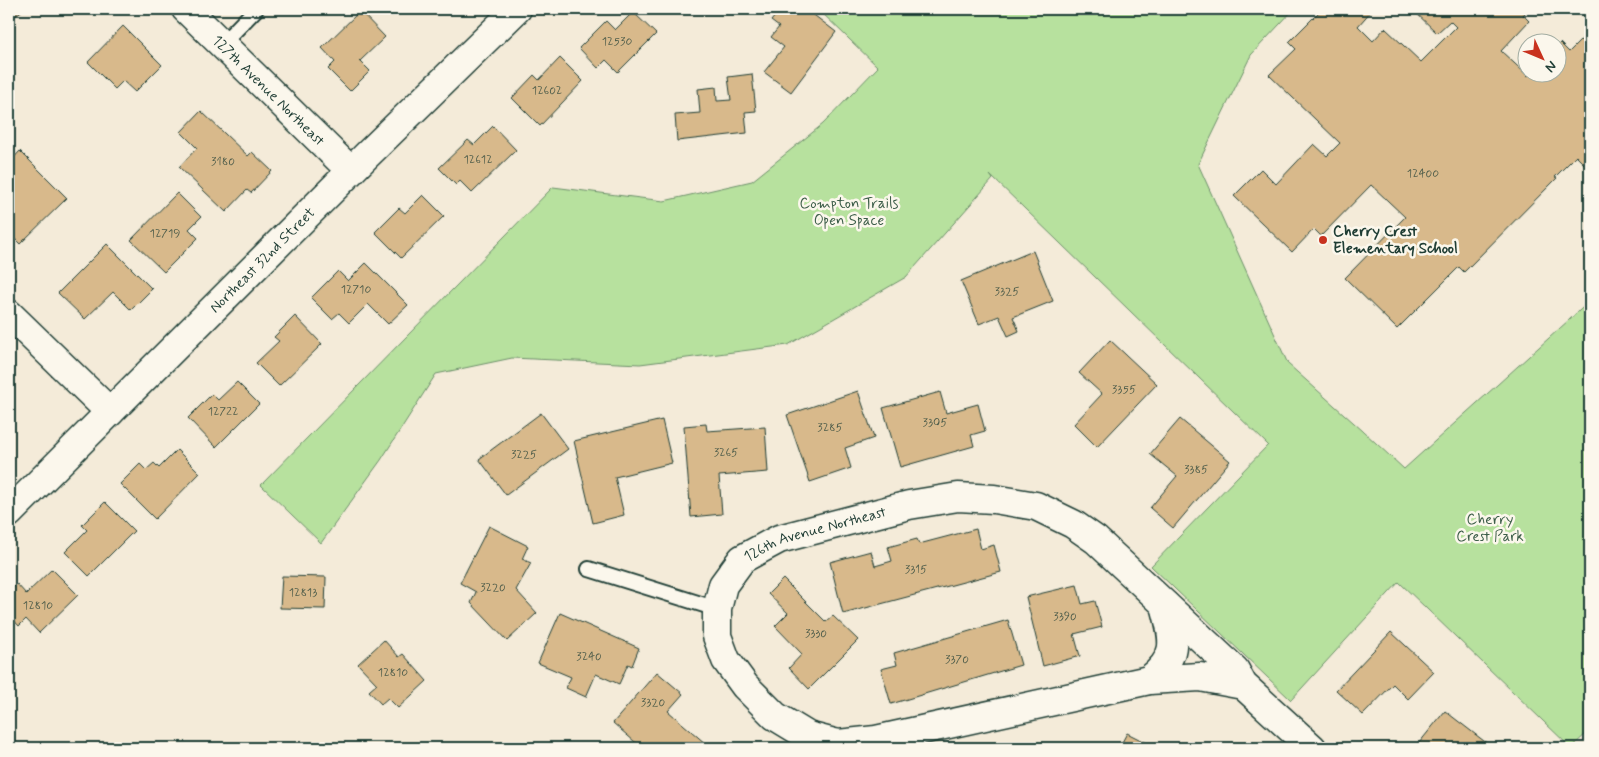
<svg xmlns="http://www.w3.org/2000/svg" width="1599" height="757" viewBox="0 0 1599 757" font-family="Mynerve,sans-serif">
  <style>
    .green { fill: #b7e19e; stroke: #6b8f69 }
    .building { fill: #d8b98b; stroke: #1f3d34 }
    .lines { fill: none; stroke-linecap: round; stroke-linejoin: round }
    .service-casing { stroke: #1f3d34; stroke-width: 18 }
    .minor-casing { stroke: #1f3d34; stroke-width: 31 }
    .service { stroke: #fbf7ec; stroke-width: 14 }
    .minor { stroke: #fbf7ec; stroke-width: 28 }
    .poi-dot { fill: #c8321e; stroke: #fbf7ec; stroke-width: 2 }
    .labels { text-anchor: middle; stroke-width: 5; stroke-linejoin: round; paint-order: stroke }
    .number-label { font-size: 12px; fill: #4d5c4a }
    .street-label { font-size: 15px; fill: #1f3d34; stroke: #fbf7ec }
    .park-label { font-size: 15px; fill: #3d5e49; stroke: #fbf7ec }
    .poi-label { font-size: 15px; font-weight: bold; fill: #1f3d34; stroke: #fbf7ec; text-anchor: start }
  </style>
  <rect width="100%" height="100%" fill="#f4ebd9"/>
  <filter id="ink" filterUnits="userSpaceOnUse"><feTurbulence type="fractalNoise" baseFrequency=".02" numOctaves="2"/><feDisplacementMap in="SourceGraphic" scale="10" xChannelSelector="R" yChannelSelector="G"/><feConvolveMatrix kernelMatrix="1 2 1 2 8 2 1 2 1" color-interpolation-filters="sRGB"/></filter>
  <g filter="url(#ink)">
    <path class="green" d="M 818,9 L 1294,9 L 1251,55 L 1198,164 L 1288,364 L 1363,431 L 1404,469 L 1590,301 L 1590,730 L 1571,748 L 1399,582 L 1291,700 L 1151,566 L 1268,445 L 990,175 L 993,179 L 906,277 L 788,345 L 640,364 L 512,358 L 436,374 L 381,460 L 321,543 L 261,485 L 553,187 L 664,201 L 752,181 L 823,124 L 878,67 Z"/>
    <path class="building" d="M 10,9 L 24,9 L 15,16 Z
      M 385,9 L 400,9 L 392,16 Z
      M 781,9 L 806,9 L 836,32 L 791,92 L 764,72 L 784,47 L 771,37 L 779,27 L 771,21 Z
      M 1322,9 L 1371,9 L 1372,10 L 1358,26 L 1373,41 L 1385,28 L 1421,62 L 1456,27 L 1450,21 L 1437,33 L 1412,9 L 1529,9 L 1523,15 L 1529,21 L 1501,51 L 1528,76 L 1531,72 L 1556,72 L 1556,47 L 1560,43 L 1569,52 L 1586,35 L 1590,40 L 1590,157 L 1584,164 L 1576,156 L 1555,177 L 1557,178 L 1464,272 L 1459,267 L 1397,329 L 1345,278 L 1405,217 L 1371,185 L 1321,236 L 1314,229 L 1292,252 L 1234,196 L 1261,169 L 1276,184 L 1314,144 L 1327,156 L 1340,143 L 1269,75 L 1296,49 L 1289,42 Z
      M 360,11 L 385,37 L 360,61 L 370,71 L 350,91 L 328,69 L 335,62 L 322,48 Z
      M 633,12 L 656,34 L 618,72 L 606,60 L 598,68 L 579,48 L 606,21 L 615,30 Z
      M 123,26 L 162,65 L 135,92 L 123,81 L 115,89 L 88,62 Z
      M 560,58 L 583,81 L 540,126 L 512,98 L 534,75 L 539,80 Z
      M 752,74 L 756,111 L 745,112 L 747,133 L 677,141 L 675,115 L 700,113 L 698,89 L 716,87 L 717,101 L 731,100 L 728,77 Z
      M 201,111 L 248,156 L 252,152 L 272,171 L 251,193 L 247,190 L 226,212 L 179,167 L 197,148 L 181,132 Z
      M 493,126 L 516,150 L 472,193 L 460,181 L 456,185 L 439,168 L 468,140 L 474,145 Z
      M 20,151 L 67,198 L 20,244 L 9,233 L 9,213 L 15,207 L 9,201 L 9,163 Z
      M 177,193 L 201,217 L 189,229 L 198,238 L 164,272 L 131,240 Z
      M 423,195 L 444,216 L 401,258 L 375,232 L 399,208 L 405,213 Z
      M 107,244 L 152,289 L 131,310 L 113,292 L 85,319 L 58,293 Z
      M 1033,251 L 1053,301 L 1013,317 L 1019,331 L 1008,336 L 999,316 L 979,324 L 961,281 Z
      M 366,263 L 408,305 L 388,324 L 368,304 L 349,323 L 339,313 L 332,319 L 311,298 L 338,271 L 348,281 Z
      M 295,316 L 322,344 L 279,386 L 256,363 L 279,341 L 274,337 Z
      M 1110,340 L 1157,384 L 1097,447 L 1074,424 L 1102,394 L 1079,373 Z
      M 237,382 L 259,404 L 216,447 L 188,418 L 212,394 L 218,400 Z
      M 858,391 L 874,438 L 845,448 L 851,468 L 810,482 L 787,415 Z
      M 940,392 L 946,413 L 978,404 L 985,431 L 971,435 L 974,446 L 900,467 L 883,408 Z
      M 541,413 L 568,449 L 506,495 L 479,459 Z
      M 1180,419 L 1230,461 L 1173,528 L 1150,508 L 1177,476 L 1150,454 Z
      M 662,420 L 672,463 L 615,477 L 624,515 L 593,523 L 574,441 Z
      M 706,424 L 707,431 L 765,427 L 768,472 L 719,476 L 722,514 L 691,517 L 684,426 Z
      M 177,450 L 200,473 L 155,519 L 120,484 L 140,464 L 146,470 L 154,463 L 159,468 Z
      M 105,502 L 134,531 L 89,576 L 65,552 L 87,530 L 82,525 Z
      M 489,526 L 528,546 L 522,559 L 531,563 L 516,590 L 537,613 L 507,641 L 471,603 L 476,592 L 460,583 Z
      M 976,529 L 981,549 L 994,545 L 1001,572 L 843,614 L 830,562 L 871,551 L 875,566 L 892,561 L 888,547 L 917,539 L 919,544 Z
      M 52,569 L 78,595 L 39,633 L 26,619 L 19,626 L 9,615 L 9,592 L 17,584 L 26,594 Z
      M 282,576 L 326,577 L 325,609 L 280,608 Z
      M 783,579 L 826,622 L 833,616 L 858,640 L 809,689 L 789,668 L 802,654 L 775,626 L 788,613 L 768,594 Z
      M 1077,585 L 1082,604 L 1095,601 L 1102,627 L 1074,634 L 1080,656 L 1043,666 L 1026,597 Z
      M 560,613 L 639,648 L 632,666 L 628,664 L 619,684 L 596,674 L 586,697 L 566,688 L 571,677 L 538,663 Z
      M 1008,620 L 1021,665 L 891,704 L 881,669 L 897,665 L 894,653 Z
      M 1391,632 L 1434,672 L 1408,699 L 1393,684 L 1363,715 L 1336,690 Z
      M 384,640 L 399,657 L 403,654 L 427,681 L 398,708 L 388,698 L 381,704 L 369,691 L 377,684 L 358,664 Z
      M 9,642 L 14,647 L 9,652 Z
      M 657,672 L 683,694 L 668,711 L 706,744 L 702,748 L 642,748 L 613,723 Z
      M 1445,711 L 1493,748 L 1415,748 Z
      M 1127,733 L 1157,748 L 1119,748 Z
      M 1190,741 L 1204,748 L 1186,748 Z"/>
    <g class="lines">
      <defs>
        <path id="service" d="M 222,44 L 256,9
          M 589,569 L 717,609"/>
        <g id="minor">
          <path id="s1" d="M 186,9 L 351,171"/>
          <path d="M 9,314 L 110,412"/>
          <path id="s2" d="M 9,513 L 367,155 L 517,9"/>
          <path d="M 1149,680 C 1180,656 1174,640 1165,605"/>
          <path id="s3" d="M 1243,685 L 1200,677 L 1149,680 L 876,740 L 838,744 L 808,736 L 775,716 L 745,686 L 726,660 L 717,636 L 717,609 L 723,585 L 742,559 L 779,539 L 909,505 L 958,497 L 994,499 L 1036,506 L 1073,524 L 1096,540 L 1235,670 L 1243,685 L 1312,748"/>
        </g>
      </defs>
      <use href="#service" class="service-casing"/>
      <use href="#minor" class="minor-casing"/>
      <use href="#service" class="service"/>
      <use href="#minor" class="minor"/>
    </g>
  </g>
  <circle class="poi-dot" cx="1323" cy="240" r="5"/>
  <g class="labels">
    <g class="number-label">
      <text x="617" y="45">12530</text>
      <text x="547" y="94">12602</text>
      <text x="478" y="163">12612</text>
      <text x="223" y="165">3180</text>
      <text x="1423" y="177">12400</text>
      <text x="165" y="237">12719</text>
      <text x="356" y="293">12710</text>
      <text x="1007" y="295">3325</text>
      <text x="1124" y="393">3355</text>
      <text x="223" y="415">12722</text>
      <text x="935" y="426">3305</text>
      <text x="830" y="431">3285</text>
      <text x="726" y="456">3265</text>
      <text x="524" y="458">3225</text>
      <text x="1196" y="473">3385</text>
      <text x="916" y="573">3315</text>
      <text x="493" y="591">3220</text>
      <text x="303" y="596">12813</text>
      <text x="38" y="609">12810</text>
      <text x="1065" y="620">3390</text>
      <text x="816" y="637">3330</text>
      <text x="589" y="660">3240</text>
      <text x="957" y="663">3370</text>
      <text x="393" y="676">12810</text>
      <text x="653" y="706">3320</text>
    </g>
    <g class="street-label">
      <text dy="5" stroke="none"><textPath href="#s1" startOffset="116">127th Avenue Northeast</textPath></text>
      <text dy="5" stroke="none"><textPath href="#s2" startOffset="358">Northeast 32nd Street</textPath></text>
      <text dy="5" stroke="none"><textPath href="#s3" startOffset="744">126th Avenue Northeast</textPath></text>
    </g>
    <g class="park-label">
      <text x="849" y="208">Compton Trails<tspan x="849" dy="17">Open Space</tspan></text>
      <text x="1490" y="524">Cherry<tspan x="1490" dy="17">Crest Park</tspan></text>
    </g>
    <g class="poi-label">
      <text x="1333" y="236">Cherry Crest<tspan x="1333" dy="17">Elementary School</tspan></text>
    </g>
  </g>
  <rect width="1599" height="757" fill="none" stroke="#fbf7ec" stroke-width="30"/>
  <rect x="15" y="15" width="1569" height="727" fill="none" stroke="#1f3d34" stroke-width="2" filter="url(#ink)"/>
  <g transform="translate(1542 58) rotate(134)"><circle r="24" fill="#fbf7ec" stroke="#a3ada2"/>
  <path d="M0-4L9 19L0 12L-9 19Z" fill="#c8321e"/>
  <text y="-8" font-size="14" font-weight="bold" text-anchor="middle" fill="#1f3d34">N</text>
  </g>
</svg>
